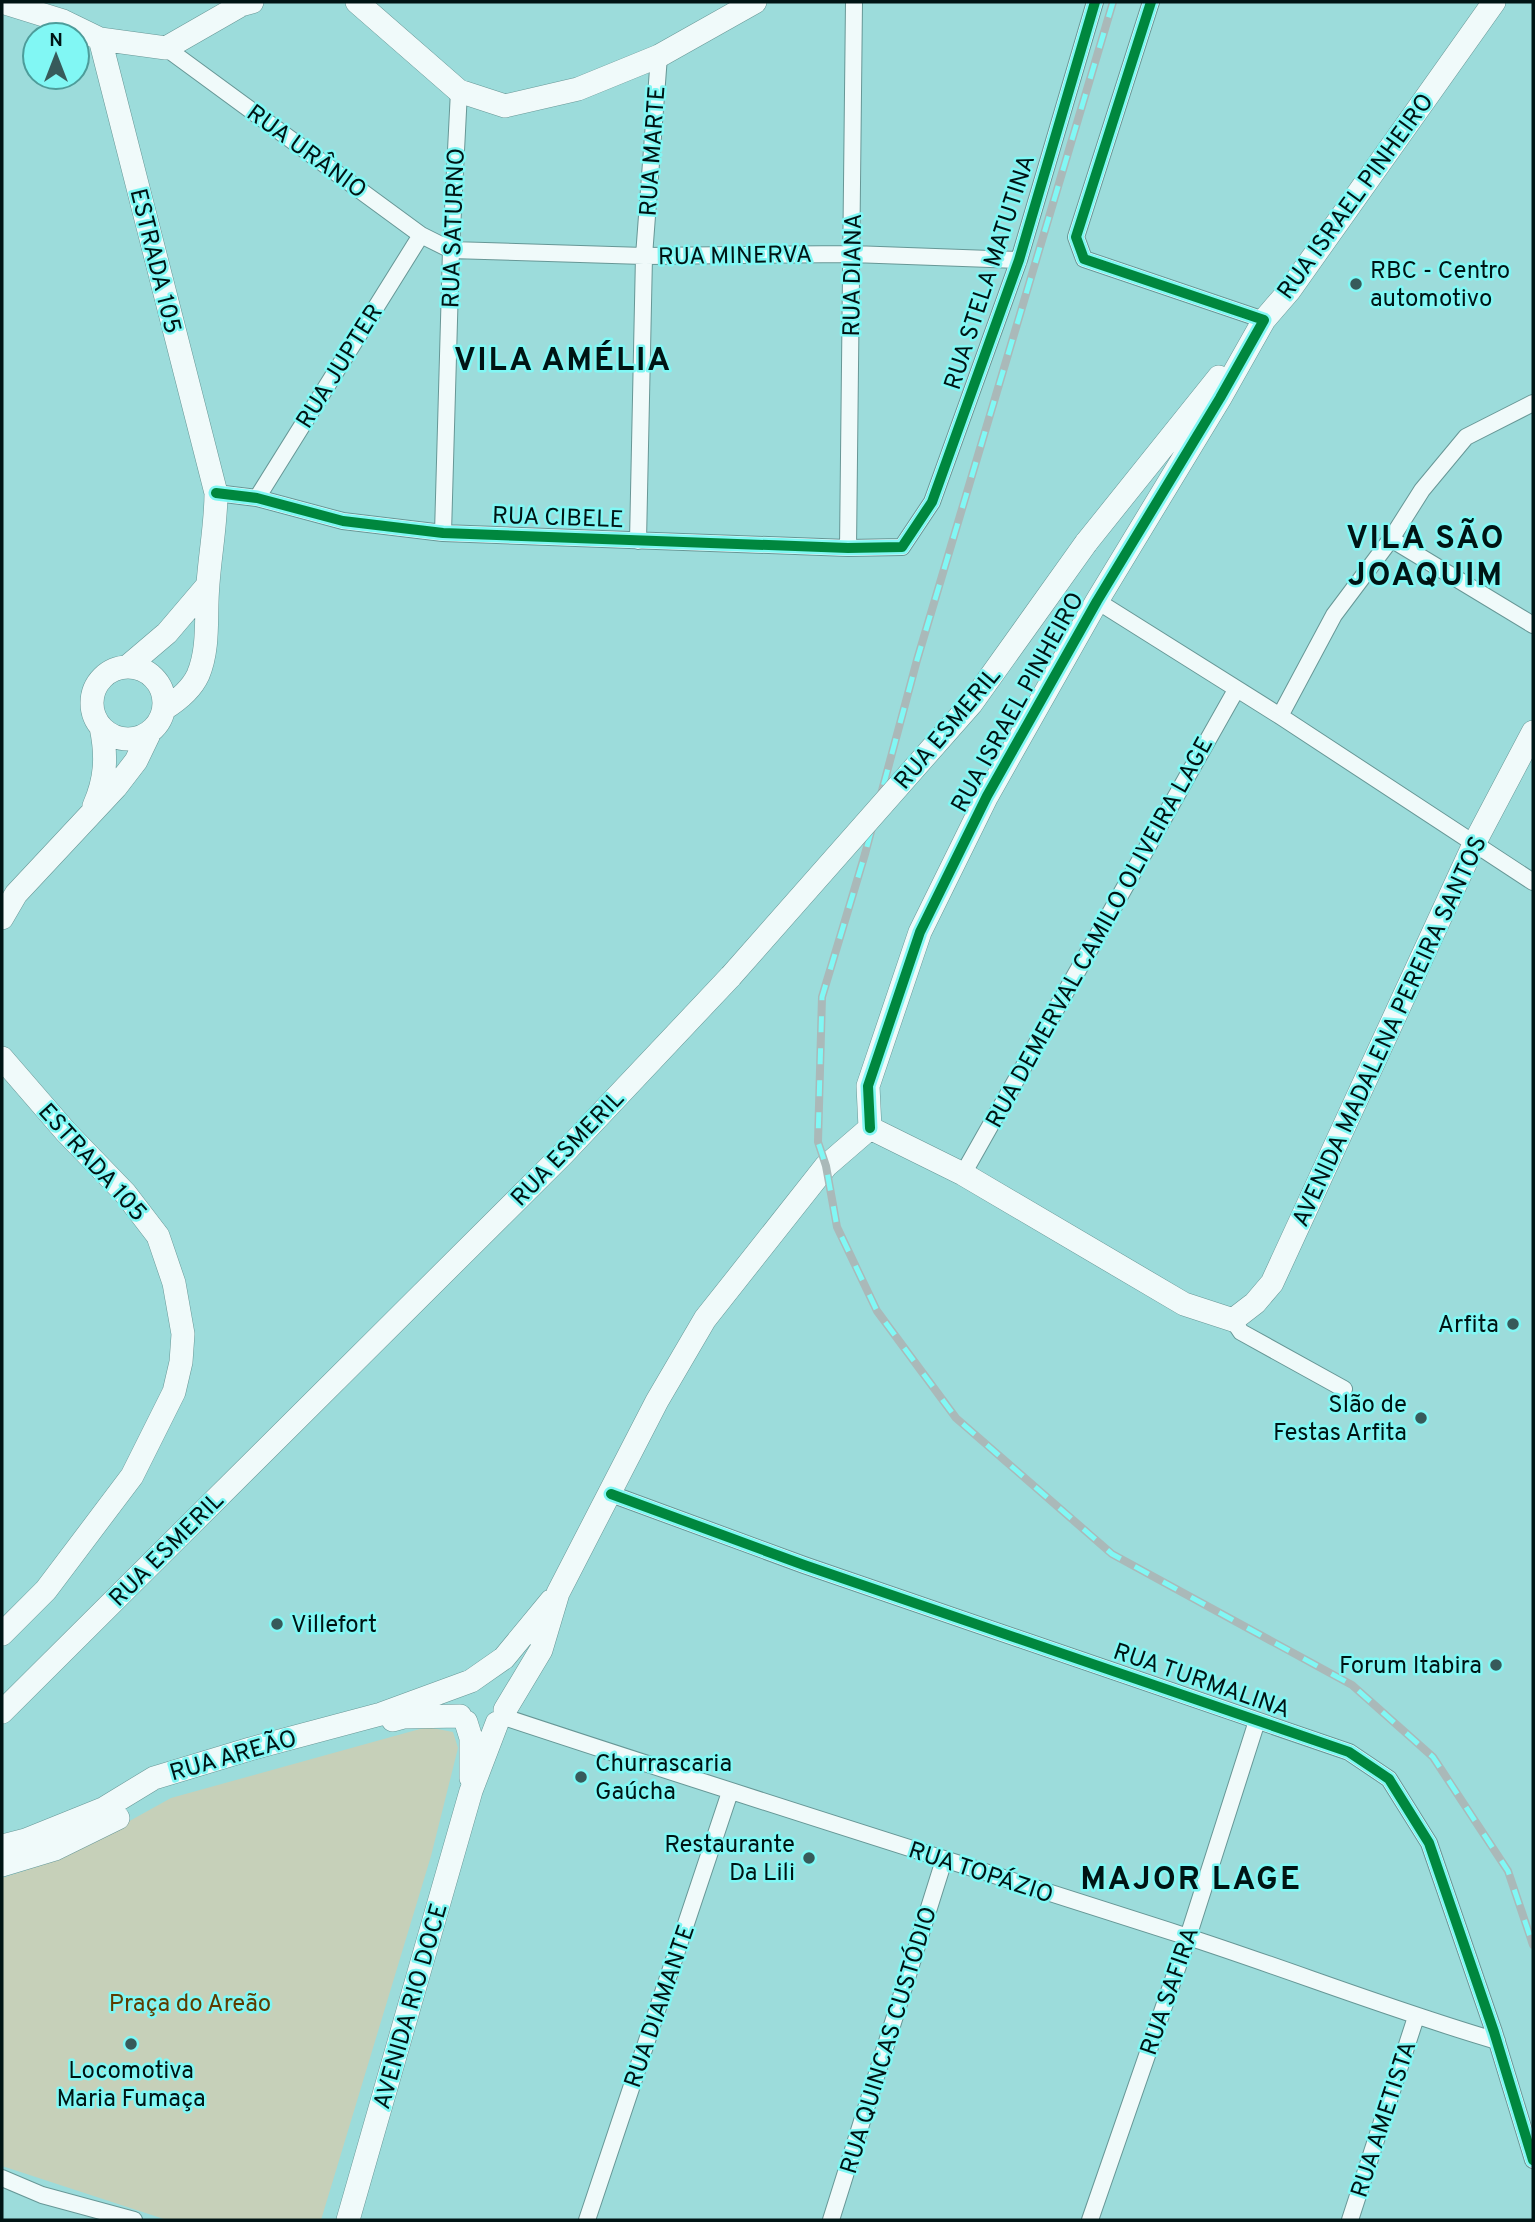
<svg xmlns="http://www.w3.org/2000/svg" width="1535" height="2222" viewBox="0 0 1535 2222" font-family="Overpass,sans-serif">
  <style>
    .green { fill: #c6d0b9 }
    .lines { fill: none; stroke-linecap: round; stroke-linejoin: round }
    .street-casing { stroke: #679796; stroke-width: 18 }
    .secondary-casing { stroke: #679796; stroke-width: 24 }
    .street { stroke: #f0fafa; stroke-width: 16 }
    .secondary { stroke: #f0fafa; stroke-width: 23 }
    .rail-casing { stroke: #aab9b9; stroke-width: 8 }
    .rail { stroke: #81f7f4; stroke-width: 5; stroke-dasharray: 16; stroke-linecap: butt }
    .secondary-bridge-casing { stroke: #679796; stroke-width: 24; stroke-linecap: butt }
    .secondary-bridge { stroke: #f0fafa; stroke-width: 23 }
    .cycleway-casing { stroke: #81f7f4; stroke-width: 15 }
    .cycleway { stroke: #00873e; stroke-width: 10 }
    .poi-dot { fill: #375a5a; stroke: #81f7f4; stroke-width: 2.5 }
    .labels { text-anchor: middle; stroke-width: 5; stroke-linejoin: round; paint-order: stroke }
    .street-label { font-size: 24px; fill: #001414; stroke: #81f7f4 }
    .poi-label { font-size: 24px; fill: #001414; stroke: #81f7f4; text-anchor: end }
    .park-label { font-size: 24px; fill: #5e3b00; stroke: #81f7f4 }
    .district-label { font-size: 32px; font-weight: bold; letter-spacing: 2px; fill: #001414; stroke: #81f7f4 }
  </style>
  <rect width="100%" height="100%" fill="#9cdcdb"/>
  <path class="green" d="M 427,1727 L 453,1732 L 458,1748 L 431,1856 L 321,2220 L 167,2220 L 2,2166 L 2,1878 L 61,1859 L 171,1798 Z"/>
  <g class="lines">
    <defs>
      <path id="street" d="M 1151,2 L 1076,237 L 1084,259 L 1264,320
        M 166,48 L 421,235 L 451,250 L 644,256 L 852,254 L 1019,260
        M 216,493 L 257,498 L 343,521 L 443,533 L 848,548 L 902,547 L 932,502 L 1019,260 L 1095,2
        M 257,498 L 421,235
        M 443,533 L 451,250 L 459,91
        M 1391,539 L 1533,625
        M 638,541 L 644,256 L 659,56
        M 848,548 L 854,2
        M 1097,601 L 1280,716 L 1533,882
        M 1280,716 L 1334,615 L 1391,539 L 1422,490 L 1466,437 L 1533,403
        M 963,1174 L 1236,690
        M 1233,1320 L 1241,1332 L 1344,1389
        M 611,1494 L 804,1565 L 1349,1752 L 1389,1779 L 1429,1843 L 1494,2032 L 1533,2160
        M 504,1717 C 730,1792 958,1863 1185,1936 C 1290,1970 1391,2010 1497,2041
        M 2,2178 L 42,2195 L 134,2220
        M 587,2220 L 730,1792
        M 831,2220 L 944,1860
        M 1090,2220 L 1188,1937 L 1257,1721
        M 1350,2220 L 1416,2017"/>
      <path id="secondary" d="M 2,2 L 63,21 L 100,39 L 166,48 L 241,5 L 252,2
        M 357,2 L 459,91 L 505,106 L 578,89 L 659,56 L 755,2
        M 100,39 L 216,493 C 216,524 210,554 208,584 C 205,614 210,647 198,675 C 191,690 177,701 164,709
        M 1086,543 L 1219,377
        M 127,667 L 167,633 L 207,586
        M92 703a36 36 0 1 1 72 0a36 36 0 1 1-72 0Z
        M 94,806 C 106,779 107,756 101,727
        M 2,918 L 16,894 L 116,787 L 136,761 L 150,732
        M 2,1058 L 66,1132 L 125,1193 L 158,1236 L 174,1283 L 183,1334 L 181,1362 L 174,1392 L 132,1476 L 46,1590 L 2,1634
        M 870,1128 L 868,1086 L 920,932 L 987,796 L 1097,601 L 1220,398 L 1264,320 L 1289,291 L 1494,2
        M 870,1128 L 963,1174 L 1184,1304 L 1233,1320 L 1255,1303 L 1272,1283 L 1475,842 L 1533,732
        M 505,1710 L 541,1650 L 558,1593 L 657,1401 L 705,1319 L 826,1166 L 870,1128
        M 2,1712 L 563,1154 L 731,976
        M 393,1720 L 404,1717 L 460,1716
        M 466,1722 L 471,1738 L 471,1778
        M 2,1846 L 26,1840 L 103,1809 L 154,1778 L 250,1749 L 381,1714 L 471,1681 L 504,1658 L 551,1601
        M 2,1865 L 55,1849 L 118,1818
        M 348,2220 L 471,1791 L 497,1723"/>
    </defs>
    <use href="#street" class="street-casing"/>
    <use href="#secondary" class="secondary-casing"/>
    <use href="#street" class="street"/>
    <use href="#secondary" class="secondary"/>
    <defs>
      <path id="rail" d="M 1113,2 L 917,660 L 865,854 L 822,997 L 818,1142 L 826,1166 L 837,1227 L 877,1311 L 956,1418 L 1112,1554 L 1352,1685 L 1433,1757 L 1508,1871 L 1533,1945"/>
    </defs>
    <use href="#rail" class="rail-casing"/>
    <use href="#rail" class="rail"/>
    <defs>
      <path id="secondary-bridge" d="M 731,976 L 971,704 L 1086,543"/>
    </defs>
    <use href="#secondary-bridge" class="secondary-bridge-casing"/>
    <use href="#secondary-bridge" class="secondary-bridge"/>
    <defs>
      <path id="cycleway" d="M 216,493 L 257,498 L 343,521 L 443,533 L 848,548 L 902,547 L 932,502 L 1019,260 L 1095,2
        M 870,1128 L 868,1086 L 920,932 L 987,796 L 1097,601 L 1220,398 L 1264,320 L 1084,259 L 1076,237 L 1151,2
        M 611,1494 L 804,1565 L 1349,1752 L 1389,1779 L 1429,1843 L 1494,2032 L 1533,2160"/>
    </defs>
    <use href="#cycleway" class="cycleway-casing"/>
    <use href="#cycleway" class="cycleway"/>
  </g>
  <g class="poi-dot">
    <circle cx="1356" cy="284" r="7"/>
    <circle cx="1513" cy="1324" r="7"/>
    <circle cx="1421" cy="1418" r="7"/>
    <circle cx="277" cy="1624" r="7"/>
    <circle cx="1496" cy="1665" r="7"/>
    <circle cx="581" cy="1777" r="7"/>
    <circle cx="809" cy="1858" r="7"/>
    <circle cx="131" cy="2044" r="7"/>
  </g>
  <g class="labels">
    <g class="street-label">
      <text transform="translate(307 151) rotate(36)" y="8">RUA URÂNIO</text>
      <text transform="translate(652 151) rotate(-86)" y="8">RUA MARTE</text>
      <text transform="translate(1355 196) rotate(-54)" y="8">RUA ISRAEL PINHEIRO</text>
      <text transform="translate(453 228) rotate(-88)" y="8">RUA SATURNO</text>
      <text transform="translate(735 255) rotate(-1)" y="8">RUA MINERVA</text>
      <text transform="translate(156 261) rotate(76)" y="8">ESTRADA 105</text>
      <text transform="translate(989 272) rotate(-72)" y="8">RUA STELA MATUTINA</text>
      <text transform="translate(852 275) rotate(-89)" y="8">RUA DIANA</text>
      <text transform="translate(339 366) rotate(-58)" y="8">RUA JUPTER</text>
      <text transform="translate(558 517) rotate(2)" y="8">RUA CIBELE</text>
      <text transform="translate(1017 702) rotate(-61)" y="8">RUA ISRAEL PINHEIRO</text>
      <text transform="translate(947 728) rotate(-50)" y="8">RUA ESMERIL</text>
      <text transform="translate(1099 932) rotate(-61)" y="8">RUA DEMERVAL CAMILO OLIVEIRA LAGE</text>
      <text transform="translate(1389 1031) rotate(-65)" y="8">AVENIDA MADALENA PEREIRA SANTOS</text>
      <text transform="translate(567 1148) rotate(-46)" y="8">RUA ESMERIL</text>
      <text transform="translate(93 1162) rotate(48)" y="8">ESTRADA 105</text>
      <text transform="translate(166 1549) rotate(-45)" y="8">RUA ESMERIL</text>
      <text transform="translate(1202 1680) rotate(19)" y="8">RUA TURMALINA</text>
      <text transform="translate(233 1755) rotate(-16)" y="8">RUA AREÃO</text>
      <text transform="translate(981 1872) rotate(18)" y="8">RUA TOPÁZIO</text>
      <text transform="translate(1169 1991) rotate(-71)" y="8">RUA SAFIRA</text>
      <text transform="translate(410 2006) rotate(-74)" y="8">AVENIDA RIO DOCE</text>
      <text transform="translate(659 2006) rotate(-71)" y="8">RUA DIAMANTE</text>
      <text transform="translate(888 2040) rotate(-73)" y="8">RUA QUINCAS CUSTÓDIO</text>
      <text transform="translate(1383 2119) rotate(-72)" y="8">RUA AMETISTA</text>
    </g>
    <g class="poi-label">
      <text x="1370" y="278" text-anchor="start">RBC - Centro<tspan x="1370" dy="28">automotivo</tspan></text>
      <text x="1499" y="1332">Arfita</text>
      <text x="1407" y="1412">Slão de<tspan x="1407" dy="28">Festas Arfita</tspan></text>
      <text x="291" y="1632" text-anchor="start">Villefort</text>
      <text x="1482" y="1673">Forum Itabira</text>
      <text x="595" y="1771" text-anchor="start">Churrascaria<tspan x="595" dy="28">Gaúcha</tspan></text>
      <text x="795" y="1852">Restaurante<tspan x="795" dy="28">Da Lili</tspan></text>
      <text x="131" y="2078" text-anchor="middle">Locomotiva<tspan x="131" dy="28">Maria Fumaça</tspan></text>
    </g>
    <g class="park-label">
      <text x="190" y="2011">Praça do Areão</text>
    </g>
    <g class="district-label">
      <text x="563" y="370">VILA AMÉLIA</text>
      <text x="1426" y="548">VILA SÃO<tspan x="1426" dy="37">JOAQUIM</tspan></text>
      <text x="1191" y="1889">MAJOR LAGE</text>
    </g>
  </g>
  <rect width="1535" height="2222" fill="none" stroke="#001414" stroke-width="7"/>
  <g transform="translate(56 56)"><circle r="33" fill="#81f7f4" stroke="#4d9c9a" stroke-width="2"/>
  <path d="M0-5L12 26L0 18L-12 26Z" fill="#375a5a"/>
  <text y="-10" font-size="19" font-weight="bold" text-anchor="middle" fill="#001414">N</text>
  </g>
</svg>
